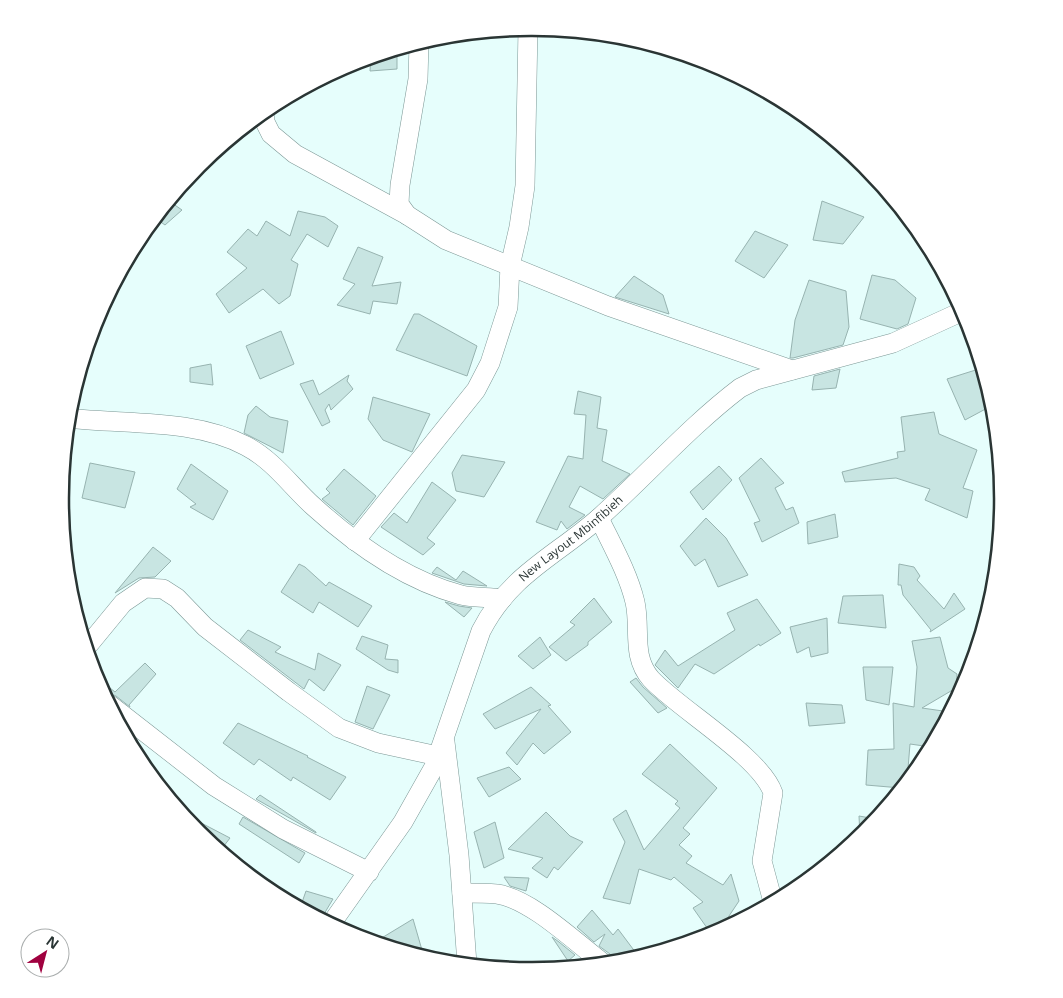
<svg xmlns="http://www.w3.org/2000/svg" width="1063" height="998" viewBox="0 0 1063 998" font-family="'Open Sans',sans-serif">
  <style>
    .building { fill: #c8e5e2; stroke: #97b3b0 }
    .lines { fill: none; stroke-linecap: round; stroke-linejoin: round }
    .street-casing { stroke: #7c9795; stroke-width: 20 }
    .street { stroke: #fff; stroke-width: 19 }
    .labels { text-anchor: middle; stroke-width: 4; stroke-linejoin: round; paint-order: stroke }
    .street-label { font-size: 12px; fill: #2a3534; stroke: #fff }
    .rim { fill: none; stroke: #2a3534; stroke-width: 2.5 }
  </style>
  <rect width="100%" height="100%" fill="#e6fefc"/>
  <path class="building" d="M 397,49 L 397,69 L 370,71 L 371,57 Z
    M 169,201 L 182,210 L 165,225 L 155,218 Z
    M 822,201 L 864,217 L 843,244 L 813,240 Z
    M 298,211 L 325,217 L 338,226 L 328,247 L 307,234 L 291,260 L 298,264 L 290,296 L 279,304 L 263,289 L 229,313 L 216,294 L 247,268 L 227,252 L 248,229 L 257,236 L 266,221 L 290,236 Z
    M 755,231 L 788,245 L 764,278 L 735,261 Z
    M 358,247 L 383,257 L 372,286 L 401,282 L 397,304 L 373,301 L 370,314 L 337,305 L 355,284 L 343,279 Z
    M 872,275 L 895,280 L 916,298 L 908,324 L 897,329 L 860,319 Z
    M 634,276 L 663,295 L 669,314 L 615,297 Z
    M 809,280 L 846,291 L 849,327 L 843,345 L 793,358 L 790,358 L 795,320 Z
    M 414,314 L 419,314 L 477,346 L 467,376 L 396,350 Z
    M 281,331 L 294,364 L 260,379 L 246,346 Z
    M 211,364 L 213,385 L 190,382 L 190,368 Z
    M 982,368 L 993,405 L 965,420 L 947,379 Z
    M 840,369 L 836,388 L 812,390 L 814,376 Z
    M 349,375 L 347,381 L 353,389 L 331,410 L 329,404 L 325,410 L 330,422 L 322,426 L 300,384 L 313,380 L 319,395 Z
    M 578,391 L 601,397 L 597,428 L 607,430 L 602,461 L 630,474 L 603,499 L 580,486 L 569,507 L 585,515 L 567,529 L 561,521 L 557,530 L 536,522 L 568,456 L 583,459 L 586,415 L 574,414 Z
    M 373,397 L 430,414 L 412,452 L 383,440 L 368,419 Z
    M 256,406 L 270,417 L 288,421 L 283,453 L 244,433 L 248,415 Z
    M 934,412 L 939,434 L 977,450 L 963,488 L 973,491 L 967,518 L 925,500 L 930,489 L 896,478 L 845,482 L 842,472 L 898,458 L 897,452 L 905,451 L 901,417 Z
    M 462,455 L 505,462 L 484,497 L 456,491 L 452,473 Z
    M 761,458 L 784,483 L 775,488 L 786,510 L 793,507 L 799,523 L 762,542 L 754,523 L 760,521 L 739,478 Z
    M 90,463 L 135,472 L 125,508 L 82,498 Z
    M 191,464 L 228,491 L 213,520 L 190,507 L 196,504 L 177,489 Z
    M 719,466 L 732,480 L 703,510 L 690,492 Z
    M 344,469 L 376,496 L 353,525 L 322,499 L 330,493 L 326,489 Z
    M 432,482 L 456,500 L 427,538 L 435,544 L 423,555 L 381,527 L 394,513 L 407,523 Z
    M 835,514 L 838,537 L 808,544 L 807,522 Z
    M 706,518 L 726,538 L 748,575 L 718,587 L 705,559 L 695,566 L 680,546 Z
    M 153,547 L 171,561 L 155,577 L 139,578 L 115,593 Z
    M 299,564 L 305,567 L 326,586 L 329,582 L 372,606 L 358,627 L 319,602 L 313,613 L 281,592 Z
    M 899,564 L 914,567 L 920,576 L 917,580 L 944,609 L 954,593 L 965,609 L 930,632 L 931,630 L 903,595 L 901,585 L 898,585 Z
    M 437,567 L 456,580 L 463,571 L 487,586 L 464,584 L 432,573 Z
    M 883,595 L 886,628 L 838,623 L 843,596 Z
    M 594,598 L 612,622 L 588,642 L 588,645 L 566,661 L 549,647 L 575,625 L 570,622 Z
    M 757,599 L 781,633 L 760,646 L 759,644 L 714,674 L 695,664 L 678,688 L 655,665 L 665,650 L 678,666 L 735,630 L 727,613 Z
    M 445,602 L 459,606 L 472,608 L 464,617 Z
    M 827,618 L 828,653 L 811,657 L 809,647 L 797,653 L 790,627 Z
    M 248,630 L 281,647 L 275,652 L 315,670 L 318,653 L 341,665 L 324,691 L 309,679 L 304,689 L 240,640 Z
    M 362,636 L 388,645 L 385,659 L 398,660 L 398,673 L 388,670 L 356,649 Z
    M 540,637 L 551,655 L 533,669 L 518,656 Z
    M 940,637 L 948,668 L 957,674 L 956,688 L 922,708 L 950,712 L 931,747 L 910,744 L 907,781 L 901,788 L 866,785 L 868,750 L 894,749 L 893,703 L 914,707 L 917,667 L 912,641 Z
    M 145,663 L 156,674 L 129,705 L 130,707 L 116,696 L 111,694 L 104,695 L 95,676 L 115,692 Z
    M 863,667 L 893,667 L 889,705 L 866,700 Z
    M 636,678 L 643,687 L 667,708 L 658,713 L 630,682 Z
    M 367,686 L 390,695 L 373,729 L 355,722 Z
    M 531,687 L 551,705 L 548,706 L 571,732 L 544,754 L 533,743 L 517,765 L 506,753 L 541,709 L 495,729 L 483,714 Z
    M 806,703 L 842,705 L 845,723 L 809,726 Z
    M 238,723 L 308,756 L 307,757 L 346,777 L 330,800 L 293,777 L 291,781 L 259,759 L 254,765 L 223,743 Z
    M 670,744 L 717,788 L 683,828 L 690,834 L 679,845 L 692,856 L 686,863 L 723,885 L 731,874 L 739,901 L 719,931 L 712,935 L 693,908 L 703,902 L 674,877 L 671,880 L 639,869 L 630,904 L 603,898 L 625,842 L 613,819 L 626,810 L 644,850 L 680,808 L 675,804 L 678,801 L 642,774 Z
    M 509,767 L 521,779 L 489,797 L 477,778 Z
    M 260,795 L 316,832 L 316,833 L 256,799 Z
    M 546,812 L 570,836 L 583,842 L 558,870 L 554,867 L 547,878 L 532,868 L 543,858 L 508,849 Z
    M 184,814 L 230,838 L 220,851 L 198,832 Z
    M 859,816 L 876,819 L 860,837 Z
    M 243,817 L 305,853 L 299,863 L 239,824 Z
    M 495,822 L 504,858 L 484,868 L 474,832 Z
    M 504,877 L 529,878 L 526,891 L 510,886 Z
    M 306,891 L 333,899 L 321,919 L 300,908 Z
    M 592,910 L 613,935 L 618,929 L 639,957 L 614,962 L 610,954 L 599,946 L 605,934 L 594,942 L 577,927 Z
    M 413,919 L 424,957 L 375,942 Z
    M 552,937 L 559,942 L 575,955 L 568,961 Z"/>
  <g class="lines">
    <defs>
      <g id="street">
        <path d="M 264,112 L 265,122 L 271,134 L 295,154 L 407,215 L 446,240 L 608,306 L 792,370"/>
        <path d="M 407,215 L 399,204 L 400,185 L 418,79 L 419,43"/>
        <path d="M 68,418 C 126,425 192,418 246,446 C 273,460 291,486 313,506 C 356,545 405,580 461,595 C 474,598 489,597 502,599"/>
        <path d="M 599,518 C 612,545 628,573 635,602 C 641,629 631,656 651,679 C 679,709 761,757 773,793 L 762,861 L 773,902"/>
        <path d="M 355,541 L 476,390 L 490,363 L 508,307 L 510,266 L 519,227 L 525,186 L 528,28"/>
        <path d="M 86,648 L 123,603 L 145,588 L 163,589 L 177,598 L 205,627 L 289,692 L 339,728 L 378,743 L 438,756"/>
        <path d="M 110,705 L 214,786 L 283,829 L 369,872"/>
        <path d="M 445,742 L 459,855 L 467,964"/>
        <path d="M 462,893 C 473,893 486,893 497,894 C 531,899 575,942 603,963"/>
        <path id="s1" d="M 331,924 L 403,822 L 434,767 L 481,631 C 510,574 556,556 600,517 C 647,475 690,426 740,388 L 756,380 L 893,343 L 963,311"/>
      </g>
    </defs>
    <use href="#street" class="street-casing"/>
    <use href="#street" class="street"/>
  </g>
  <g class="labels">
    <g class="street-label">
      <text dy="4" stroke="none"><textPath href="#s1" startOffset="462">New Layout Mbinfibieh</textPath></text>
    </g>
  </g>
  <path d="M0 0H1063V998H0ZM531 36H532A462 462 0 0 1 994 498V500A462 462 0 0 1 532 962H531A462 462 0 0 1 69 500V498A462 462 0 0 1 531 36Z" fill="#fff" fill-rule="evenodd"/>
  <path class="rim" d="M531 36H532A462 462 0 0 1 994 498V500A462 462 0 0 1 532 962H531A462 462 0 0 1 69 500V498A462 462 0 0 1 531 36Z"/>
  <g transform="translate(45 953) rotate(36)"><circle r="24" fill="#ffffff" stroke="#aaaeae"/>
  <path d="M0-4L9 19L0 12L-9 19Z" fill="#a0013f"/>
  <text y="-8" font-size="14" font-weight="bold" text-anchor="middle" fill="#2a3534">N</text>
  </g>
</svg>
